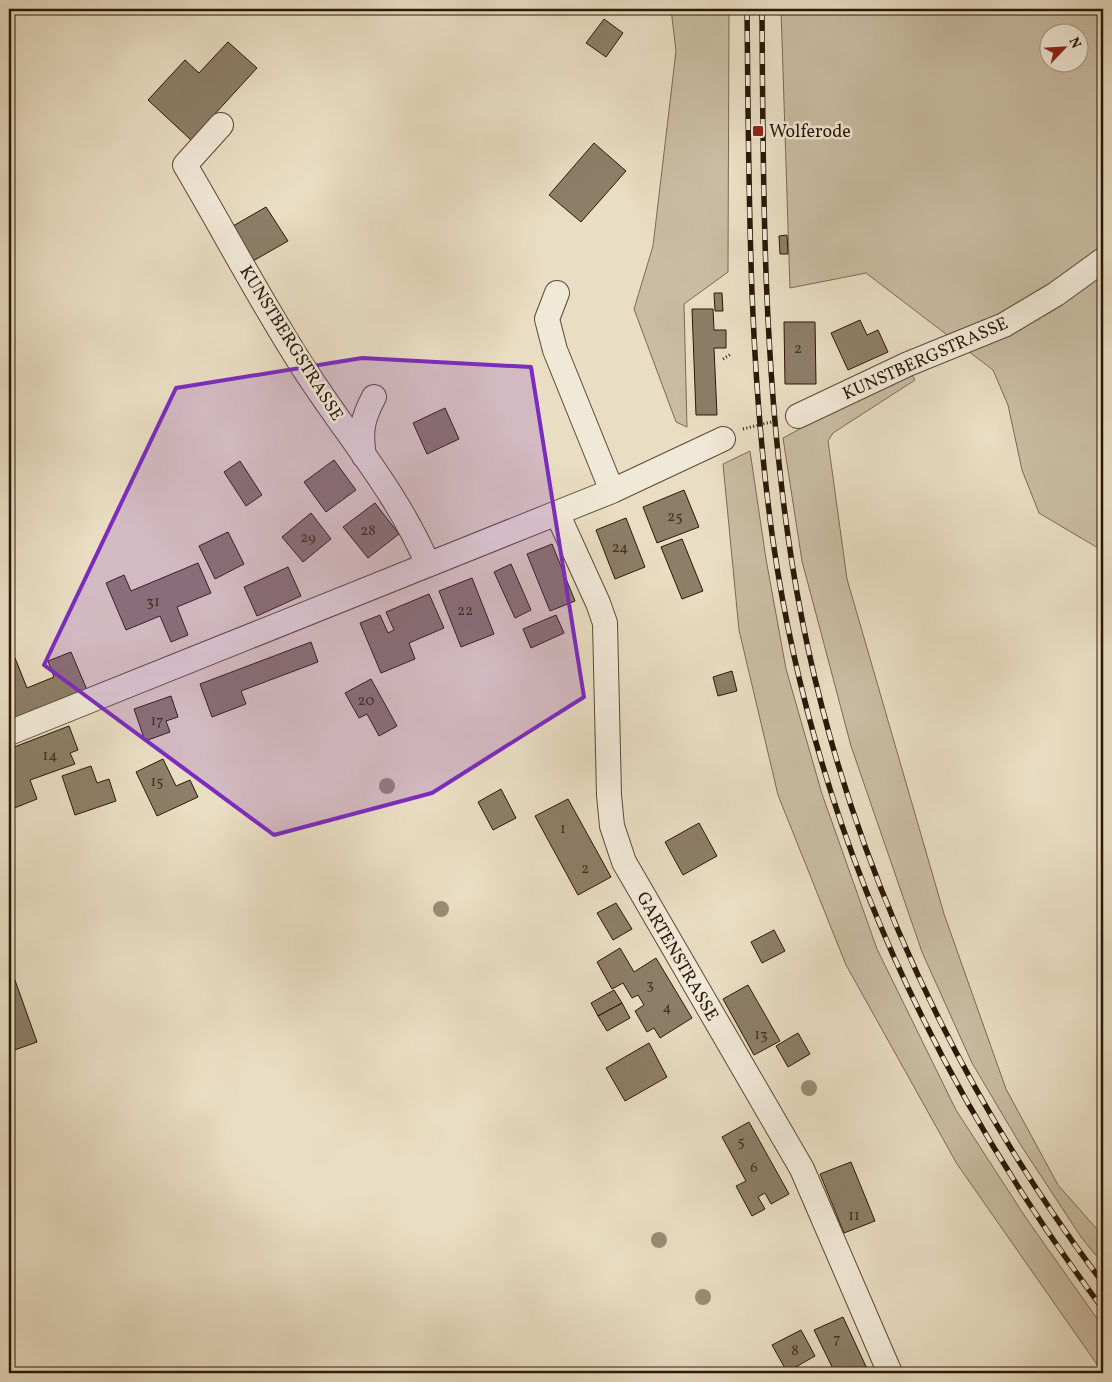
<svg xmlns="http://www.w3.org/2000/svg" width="1112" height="1382" viewBox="0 0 1112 1382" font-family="Vollkorn,serif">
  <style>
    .green { fill: #c9bca3; stroke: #7a6a54; fill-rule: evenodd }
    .building { fill: #8d7e68; stroke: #2a1806 }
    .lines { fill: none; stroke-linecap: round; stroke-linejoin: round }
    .minor-casing { stroke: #5a4935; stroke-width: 26 }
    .path { stroke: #2a1806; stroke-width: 3; stroke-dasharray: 1 2.5; stroke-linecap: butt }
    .minor { stroke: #f1e9d8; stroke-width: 24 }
    .rail-casing { stroke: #2a1806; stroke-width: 5.5 }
    .rail { stroke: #f1e9d8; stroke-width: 4; stroke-dasharray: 11; stroke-linecap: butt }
    .tree { fill: #9a8c75 }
    .marked { fill: #7b2cbf; fill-opacity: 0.2; stroke: #7b2cbf; stroke-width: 4; stroke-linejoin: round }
    .poi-dot { fill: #8f2418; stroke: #f1e9d8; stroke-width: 2 }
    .labels { text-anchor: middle; stroke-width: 5; stroke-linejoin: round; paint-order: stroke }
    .number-label { font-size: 15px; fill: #43321e }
    .poi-label { font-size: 18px; fill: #2a1806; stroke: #f1e9d8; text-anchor: start }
    .street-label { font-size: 18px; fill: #2a1806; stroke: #f1e9d8 }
  </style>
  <rect width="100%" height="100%" fill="#e9ddc3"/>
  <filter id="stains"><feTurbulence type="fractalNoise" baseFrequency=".004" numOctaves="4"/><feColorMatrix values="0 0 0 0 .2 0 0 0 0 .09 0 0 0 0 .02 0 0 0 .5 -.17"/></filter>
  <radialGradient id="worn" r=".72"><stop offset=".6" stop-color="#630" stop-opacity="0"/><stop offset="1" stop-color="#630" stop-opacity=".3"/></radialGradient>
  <path class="green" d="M 671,9 L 729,9 L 728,272 L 684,304 L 687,427 L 676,422 L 634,309 L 653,246 L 676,51 Z
    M 781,9 L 1103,9 L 1103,551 L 1039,513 L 1022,470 L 1008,405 L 993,370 L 866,273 L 790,288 ZM 1050,32 L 1080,32 L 1080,62 L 1050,62 Z
    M 909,370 L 915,380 L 833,433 L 828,441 L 847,579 L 944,914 L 1006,1089 L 1058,1185 L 1103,1236 L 1103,1264 L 1081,1237 L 1020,1144 L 972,1063 L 922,952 L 851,746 L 802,561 L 783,438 Z
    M 750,451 L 766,559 L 786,669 L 822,794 L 877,949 L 956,1110 L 1026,1218 L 1103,1327 L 1103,1373 L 957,1164 L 846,965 L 778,795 L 739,630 L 723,464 Z"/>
  <path class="building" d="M 604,19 L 623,33 L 606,57 L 586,43 Z
    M 228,42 L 257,68 L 191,140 L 148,100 L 185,60 L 199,73 Z
    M 594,143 L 626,171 L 581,222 L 549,195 Z
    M 266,207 L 288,241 L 253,261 L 233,226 Z
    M 787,235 L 788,254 L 780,254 L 779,236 Z
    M 714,293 L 722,293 L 723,311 L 715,311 Z
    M 692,309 L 713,309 L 714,330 L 726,330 L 726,348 L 714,348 L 717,415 L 696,415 Z
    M 860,320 L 867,335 L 878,330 L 888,352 L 848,370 L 831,333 Z
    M 784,322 L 815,322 L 816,384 L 785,384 Z
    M 445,408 L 459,439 L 427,454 L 413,423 Z
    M 334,460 L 356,490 L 326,512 L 304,482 Z
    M 240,461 L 262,495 L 246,506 L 224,472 Z
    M 684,490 L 699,527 L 657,543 L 643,507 Z
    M 375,503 L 399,534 L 368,558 L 343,527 Z
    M 311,513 L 331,539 L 303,562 L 282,537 Z
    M 626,518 L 645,567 L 615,579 L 596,530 Z
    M 228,532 L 244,564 L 215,579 L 199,546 Z
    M 682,539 L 703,591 L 682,599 L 661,547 Z
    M 552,544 L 575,601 L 550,611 L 527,554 Z
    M 198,563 L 211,593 L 177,607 L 188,635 L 171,642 L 160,616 L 126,630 L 106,583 L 124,575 L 131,591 Z
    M 511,564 L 531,610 L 515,618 L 494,572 Z
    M 288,567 L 301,596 L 257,616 L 244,587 Z
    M 472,578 L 494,634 L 461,647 L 439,591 Z
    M 429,594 L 444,628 L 409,643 L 415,659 L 381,673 L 360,623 L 380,615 L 388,633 L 394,630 L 386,612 Z
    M 556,615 L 564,633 L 531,648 L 523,629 Z
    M 311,642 L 318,662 L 241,691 L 246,704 L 212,717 L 200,684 Z
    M 71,652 L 87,690 L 9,722 L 9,661 L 15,658 L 27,688 L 54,677 L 48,661 Z
    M 732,671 L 737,691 L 718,696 L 713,677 Z
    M 371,679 L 397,726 L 379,736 L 367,714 L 359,718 L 345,693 Z
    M 171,696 L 178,717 L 166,721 L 170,732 L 145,741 L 134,709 Z
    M 69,726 L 78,750 L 70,753 L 75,764 L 30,780 L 37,799 L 12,809 L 9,801 L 9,786 L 15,783 L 9,772 L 9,749 Z
    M 163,759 L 176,786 L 190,780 L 198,797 L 157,816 L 136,772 Z
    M 91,766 L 97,783 L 109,779 L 116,801 L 75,815 L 62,776 Z
    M 501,789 L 516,818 L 493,830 L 478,802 Z
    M 568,799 L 611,877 L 578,895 L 535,816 Z
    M 699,823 L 717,856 L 683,875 L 665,842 Z
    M 616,903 L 632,929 L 613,940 L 597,913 Z
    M 774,930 L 785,951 L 762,963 L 751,942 Z
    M 620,948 L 634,972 L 656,958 L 692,1018 L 660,1038 L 654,1028 L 647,1032 L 635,1011 L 644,1005 L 638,995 L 632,998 L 623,983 L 612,989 L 597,962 Z
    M 11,969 L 37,1042 L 9,1052 L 9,970 Z
    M 748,985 L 780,1041 L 754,1055 L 723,999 Z
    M 614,990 L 622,1003 L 598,1016 L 591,1003 Z
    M 622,1003 L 630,1018 L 607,1031 L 598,1016 Z
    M 798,1033 L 810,1054 L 788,1067 L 776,1046 Z
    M 649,1043 L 667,1077 L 625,1101 L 606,1068 Z
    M 749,1122 L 789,1194 L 771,1204 L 765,1193 L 758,1197 L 765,1209 L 752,1216 L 736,1186 L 746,1181 L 722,1137 Z
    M 851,1162 L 875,1221 L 844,1233 L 820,1174 Z
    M 843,1317 L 869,1373 L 835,1373 L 814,1330 Z
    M 801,1330 L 815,1356 L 787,1372 L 772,1345 Z"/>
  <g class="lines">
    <defs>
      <path id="minor" d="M 221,125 L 185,165 C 224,231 260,300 301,364 C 344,432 397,491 428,565
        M 557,293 L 547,319 L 555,350 L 612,491
        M 798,416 L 908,364 L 1004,325 L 1056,294 L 1103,260
        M 364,456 C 360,432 362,419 374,397
        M 557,513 L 598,603 L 605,623 L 609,795 L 612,826 L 624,862 L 802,1169 L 890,1373
        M 9,733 L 557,513 L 612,491 L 723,439"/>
    </defs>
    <use href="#minor" class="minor-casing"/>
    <path class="path" d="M 723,359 L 731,354
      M 743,429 L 775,421"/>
    <use href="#minor" class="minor"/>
    <defs>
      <path id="rail" d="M 747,9 C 749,186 748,365 773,541 C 814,825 932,1081 1103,1309
        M 762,9 C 763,184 763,362 788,536 C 826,808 938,1065 1103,1283"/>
    </defs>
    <use href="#rail" class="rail-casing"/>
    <use href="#rail" class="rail"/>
  </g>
  <g class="tree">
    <circle cx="387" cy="786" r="8"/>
    <circle cx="441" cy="909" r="8"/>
    <circle cx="809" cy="1088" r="8"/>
    <circle cx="659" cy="1240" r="8"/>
    <circle cx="703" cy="1297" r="8"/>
  </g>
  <path class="marked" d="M 362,358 L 531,367 L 584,697 L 432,793 L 274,835 L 44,665 L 176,388 Z"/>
  <rect class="poi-dot" x="752" y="125" width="12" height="12" rx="2.5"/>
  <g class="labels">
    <g class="number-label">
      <text x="798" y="353">2</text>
      <text x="675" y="521">25</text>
      <text x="368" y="535">28</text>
      <text x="308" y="542">29</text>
      <text x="620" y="552">24</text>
      <text x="153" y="606">31</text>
      <text x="465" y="615">22</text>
      <text x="366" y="705">20</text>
      <text x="157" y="725">17</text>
      <text x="50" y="760">14</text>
      <text x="157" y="786">15</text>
      <text x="563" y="833">1</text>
      <text x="585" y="873">2</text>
      <text x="650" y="989">3</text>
      <text x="667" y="1012">4</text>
      <text x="761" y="1039">13</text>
      <text x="741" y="1146">5</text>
      <text x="754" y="1172">6</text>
      <text x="854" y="1220">11</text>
      <text x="837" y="1343">7</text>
      <text x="795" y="1355">8</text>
    </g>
    <g class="poi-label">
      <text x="769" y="137">Wolferode</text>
    </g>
    <g class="street-label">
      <text transform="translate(292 343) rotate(58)" y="6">KUNSTBERGSTRASSE</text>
      <text transform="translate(925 358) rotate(-24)" y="6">KUNSTBERGSTRASSE</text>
      <text transform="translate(678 956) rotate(60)" y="6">GARTENSTRASSE</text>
    </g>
  </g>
  <rect width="1112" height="1382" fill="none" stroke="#e9ddc3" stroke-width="30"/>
  <rect x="10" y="10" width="1092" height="1362" fill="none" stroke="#2a1806" stroke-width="2.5"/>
  <rect x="15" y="15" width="1082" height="1352" fill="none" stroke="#2a1806"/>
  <g transform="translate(1064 48) rotate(65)"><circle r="24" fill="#f1e9d8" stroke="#a19584"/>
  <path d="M0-4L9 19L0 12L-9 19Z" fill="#8f2418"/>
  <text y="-8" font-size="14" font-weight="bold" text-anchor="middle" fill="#2a1806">N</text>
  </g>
  <rect width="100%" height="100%" filter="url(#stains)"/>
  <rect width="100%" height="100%" fill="url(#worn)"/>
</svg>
